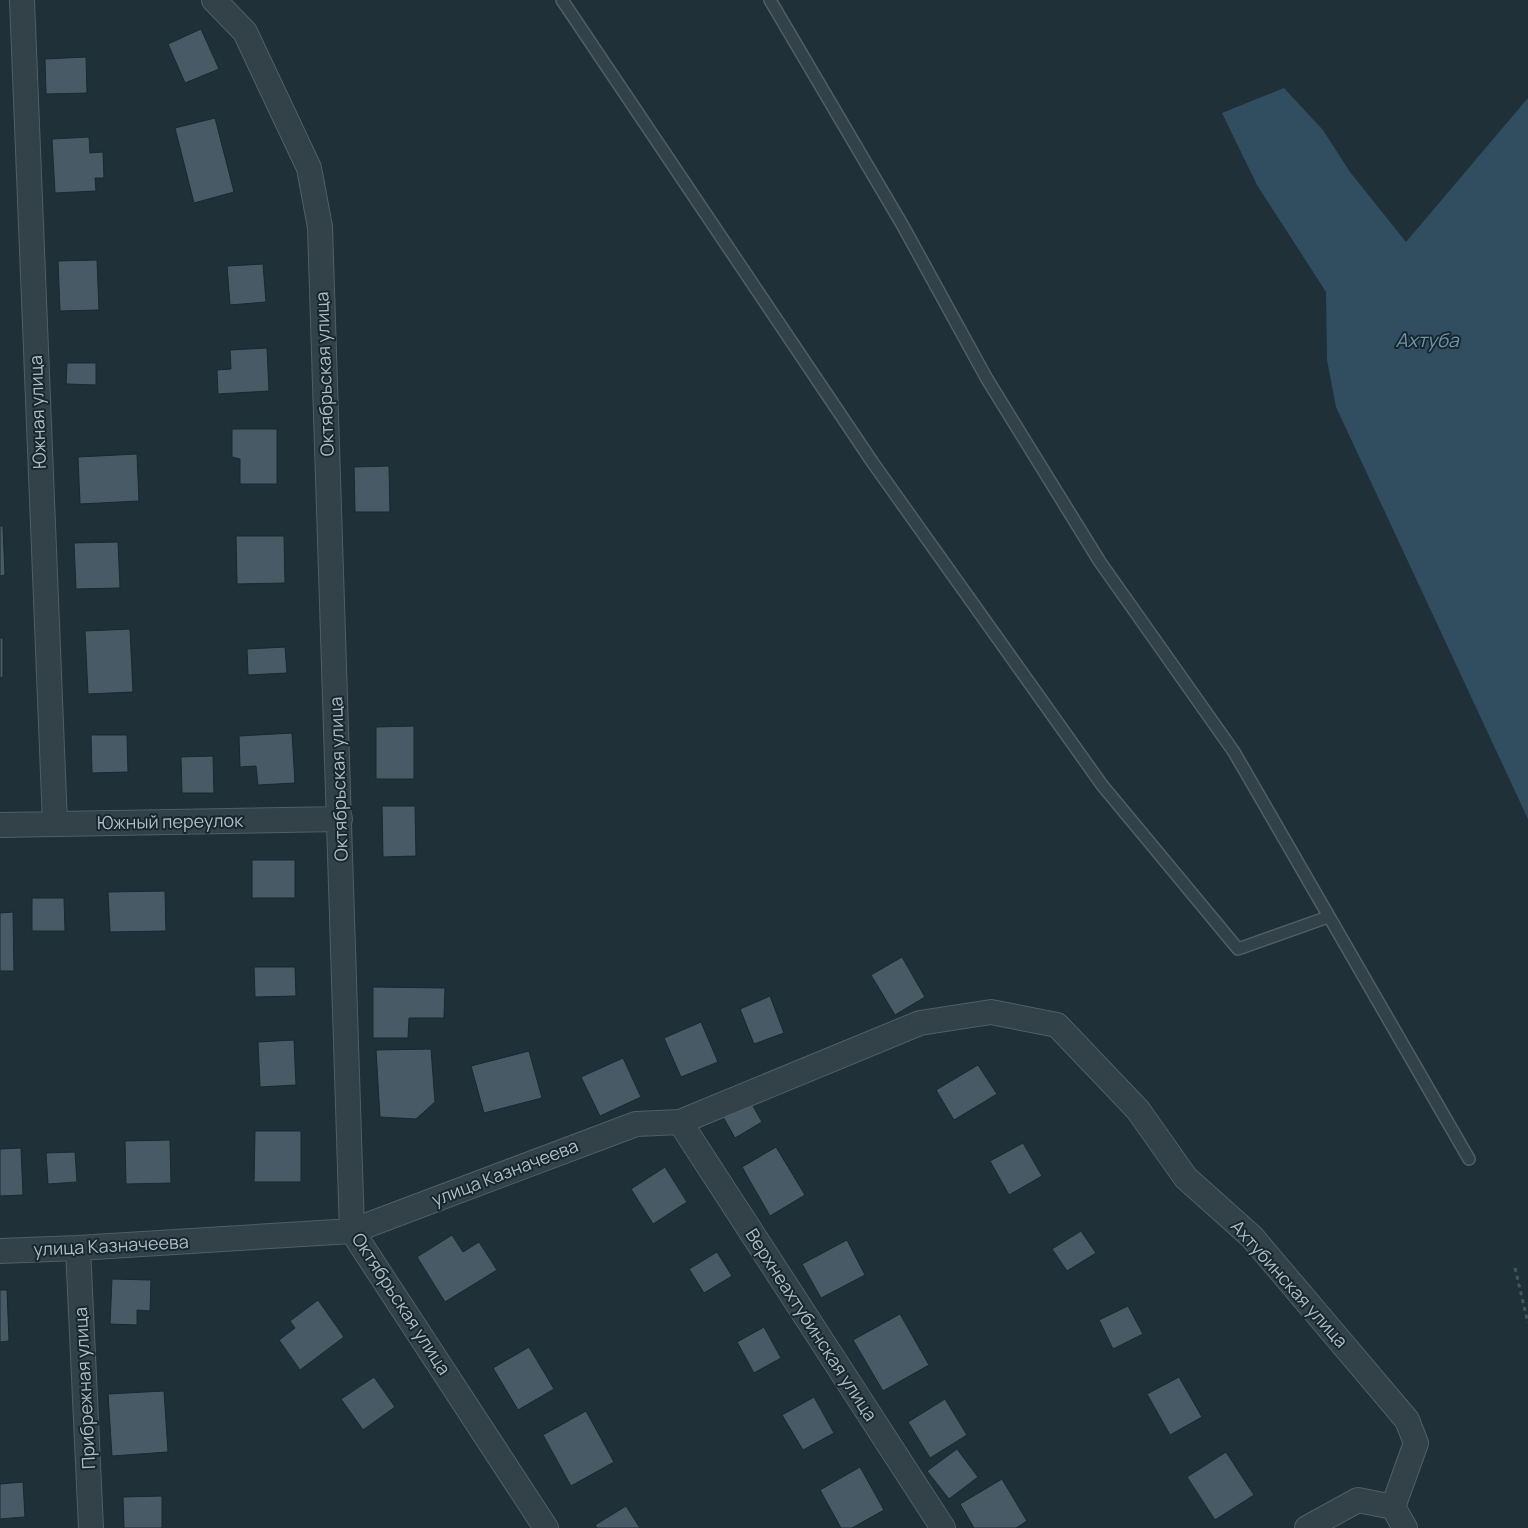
<svg xmlns="http://www.w3.org/2000/svg" width="1528" height="1528" viewBox="0 0 1528 1528" font-family="Manrope,sans-serif">
  <style>
    .water { fill: #304e5f }
    .building { fill: #475a65; stroke: #1a282f }
    .lines { fill: none; stroke-linecap: round; stroke-linejoin: round }
    .service-casing { stroke: #505f67; stroke-width: 14 }
    .minor-casing { stroke: #505f67; stroke-width: 26 }
    .path { stroke: #415855; stroke-width: 3; stroke-dasharray: 4 4; stroke-linecap: butt }
    .service { stroke: #334149; stroke-width: 11 }
    .minor { stroke: #334149; stroke-width: 24 }
    .labels { text-anchor: middle; stroke-width: 4; stroke-linejoin: round; paint-order: stroke }
    .street-label { font-size: 18px; fill: #adbcc6; stroke: #18262d }
    .water-label { font-size: 19px; font-style: italic; fill: #6c95ab; stroke: #18262d }
  </style>
  <rect width="100%" height="100%" fill="#1f3038"/>
  <path class="water" d="M 1284,88 L 1323,130 L 1350,172 L 1406,242 L 1528,98 L 1528,819 L 1336,407 L 1327,360 L 1326,292 L 1257,185 L 1222,113 Z"/>
  <path class="building" d="M 201,29 L 219,69 L 185,83 L 168,44 Z
    M 86,57 L 87,93 L 46,94 L 45,59 Z
    M 215,118 L 234,192 L 194,203 L 175,128 Z
    M 89,137 L 90,153 L 103,152 L 104,178 L 95,178 L 96,191 L 55,193 L 52,139 Z
    M 97,260 L 99,310 L 60,311 L 58,261 Z
    M 263,264 L 266,302 L 230,305 L 227,266 Z
    M 267,348 L 269,391 L 218,394 L 217,370 L 231,369 L 230,350 Z
    M 67,363 L 96,363 L 96,385 L 66,384 Z
    M 232,429 L 277,429 L 277,484 L 240,484 L 240,459 L 232,457 Z
    M 137,454 L 139,501 L 80,504 L 78,457 Z
    M 389,466 L 390,512 L 355,512 L 354,467 Z
    M 0,526 L 3,526 L 5,575 L 0,576 Z
    M 236,536 L 284,536 L 285,583 L 237,584 Z
    M 118,542 L 120,588 L 76,589 L 74,543 Z
    M 130,629 L 133,692 L 88,694 L 85,631 Z
    M 0,638 L 3,638 L 3,677 L 0,678 Z
    M 285,647 L 287,673 L 248,675 L 247,649 Z
    M 414,726 L 414,779 L 376,779 L 376,727 Z
    M 292,733 L 295,783 L 258,785 L 256,766 L 240,767 L 239,736 Z
    M 91,735 L 127,735 L 128,772 L 92,773 Z
    M 213,756 L 214,793 L 182,793 L 181,757 Z
    M 382,806 L 415,806 L 416,856 L 383,857 Z
    M 252,860 L 295,860 L 295,898 L 252,898 Z
    M 165,891 L 166,931 L 110,932 L 108,892 Z
    M 32,898 L 64,898 L 65,931 L 32,931 Z
    M 13,912 L 14,971 L 0,971 L 0,913 Z
    M 902,957 L 925,997 L 895,1015 L 871,975 Z
    M 254,967 L 295,967 L 296,996 L 255,997 Z
    M 373,987 L 445,988 L 444,1018 L 409,1018 L 408,1038 L 373,1038 Z
    M 770,996 L 784,1033 L 754,1044 L 740,1009 Z
    M 701,1022 L 718,1062 L 681,1077 L 664,1038 Z
    M 294,1040 L 296,1085 L 260,1087 L 258,1042 Z
    M 431,1049 L 435,1102 L 416,1119 L 380,1117 L 376,1050 Z
    M 529,1051 L 542,1098 L 484,1113 L 471,1066 Z
    M 623,1058 L 641,1097 L 600,1116 L 581,1077 Z
    M 978,1065 L 997,1094 L 954,1120 L 936,1090 Z
    M 749,1099 L 762,1122 L 735,1138 L 722,1115 Z
    M 255,1131 L 301,1131 L 301,1182 L 254,1182 Z
    M 170,1140 L 171,1183 L 126,1184 L 125,1141 Z
    M 1023,1143 L 1042,1176 L 1009,1195 L 990,1161 Z
    M 776,1147 L 805,1195 L 770,1216 L 742,1167 Z
    M 21,1148 L 23,1195 L 0,1196 L 0,1149 Z
    M 75,1152 L 77,1182 L 48,1184 L 46,1153 Z
    M 665,1167 L 687,1202 L 653,1224 L 631,1189 Z
    M 1081,1231 L 1096,1253 L 1067,1271 L 1052,1249 Z
    M 452,1235 L 463,1252 L 479,1242 L 497,1270 L 445,1302 L 417,1257 Z
    M 847,1240 L 865,1275 L 821,1298 L 802,1264 Z
    M 717,1252 L 732,1276 L 704,1293 L 689,1269 Z
    M 112,1279 L 151,1280 L 150,1311 L 137,1310 L 137,1325 L 110,1324 Z
    M 0,1290 L 7,1290 L 9,1341 L 0,1342 Z
    M 318,1300 L 344,1337 L 300,1370 L 279,1340 L 295,1328 L 290,1321 Z
    M 1128,1306 L 1143,1334 L 1113,1349 L 1099,1320 Z
    M 900,1314 L 929,1365 L 883,1391 L 853,1340 Z
    M 764,1327 L 781,1358 L 754,1373 L 737,1342 Z
    M 529,1347 L 554,1389 L 518,1410 L 493,1368 Z
    M 374,1377 L 395,1407 L 363,1430 L 341,1399 Z
    M 1179,1377 L 1202,1417 L 1170,1435 L 1147,1394 Z
    M 164,1391 L 168,1452 L 112,1456 L 108,1394 Z
    M 814,1397 L 834,1433 L 803,1450 L 782,1415 Z
    M 945,1399 L 967,1435 L 930,1458 L 908,1422 Z
    M 586,1411 L 614,1462 L 571,1486 L 543,1435 Z
    M 957,1449 L 978,1477 L 949,1499 L 927,1471 Z
    M 1226,1452 L 1254,1495 L 1215,1520 L 1187,1477 Z
    M 860,1467 L 884,1510 L 852,1528 L 841,1528 L 820,1490 Z
    M 1002,1479 L 1027,1521 L 1016,1528 L 974,1528 L 960,1504 Z
    M 23,1482 L 25,1517 L 0,1519 L 0,1484 Z
    M 162,1496 L 162,1528 L 124,1528 L 123,1497 Z
    M 626,1506 L 640,1528 L 597,1528 L 595,1525 Z"/>
  <g class="lines">
    <defs>
      <path id="service" d="M 562,0 L 873,463 L 1102,785 L 1238,949 L 1328,917
        M 770,0 L 903,226 L 987,379 L 1100,562 L 1234,752 L 1469,1159"/>
      <path id="minor" d="M 22,0 L 55,824
        M 214,0 L 245,32 L 309,168 L 320,227 L 352,1231 L 546,1528
        M 0,825 L 340,819
        M 680,1122 L 943,1528
        M 78,1248 L 91,1528
        M 0,1251 L 78,1248 L 352,1231 L 636,1124 L 680,1122 L 920,1023 L 991,1012 L 1057,1025 L 1138,1110 L 1186,1178 L 1252,1237 L 1407,1420 L 1416,1443 L 1393,1507 L 1405,1528
        M 1307,1528 L 1358,1500 L 1393,1507"/>
    </defs>
    <use href="#service" class="service-casing"/>
    <use href="#minor" class="minor-casing"/>
    <path class="path" d="M 1515,1268 L 1528,1323"/>
    <use href="#service" class="service"/>
    <use href="#minor" class="minor"/>
  </g>
  <g class="labels">
    <g class="street-label">
      <text transform="translate(325 374) rotate(-92)" y="6">Октябрьская улица</text>
      <text transform="translate(38 412) rotate(-92)" y="6">Южная улица</text>
      <text transform="translate(339 779) rotate(-92)" y="6">Октябрьская улица</text>
      <text transform="translate(170 822) rotate(-1)" y="6">Южный переулок</text>
      <text transform="translate(505 1173) rotate(-21)" y="6">улица Казначеева</text>
      <text transform="translate(111 1246) rotate(-3)" y="6">улица Казначеева</text>
      <text transform="translate(1289 1284) rotate(48)" y="6">Ахтубинская улица</text>
      <text transform="translate(401 1304) rotate(57)" y="6">Октябрьская улица</text>
      <text transform="translate(811 1325) rotate(57)" y="6">Верхнеахтубинская улица</text>
      <text transform="translate(85 1388) rotate(-93)" y="6">Прибрежная улица</text>
    </g>
    <g class="water-label">
      <text x="1427" y="347">Ахтуба</text>
    </g>
  </g>
</svg>
